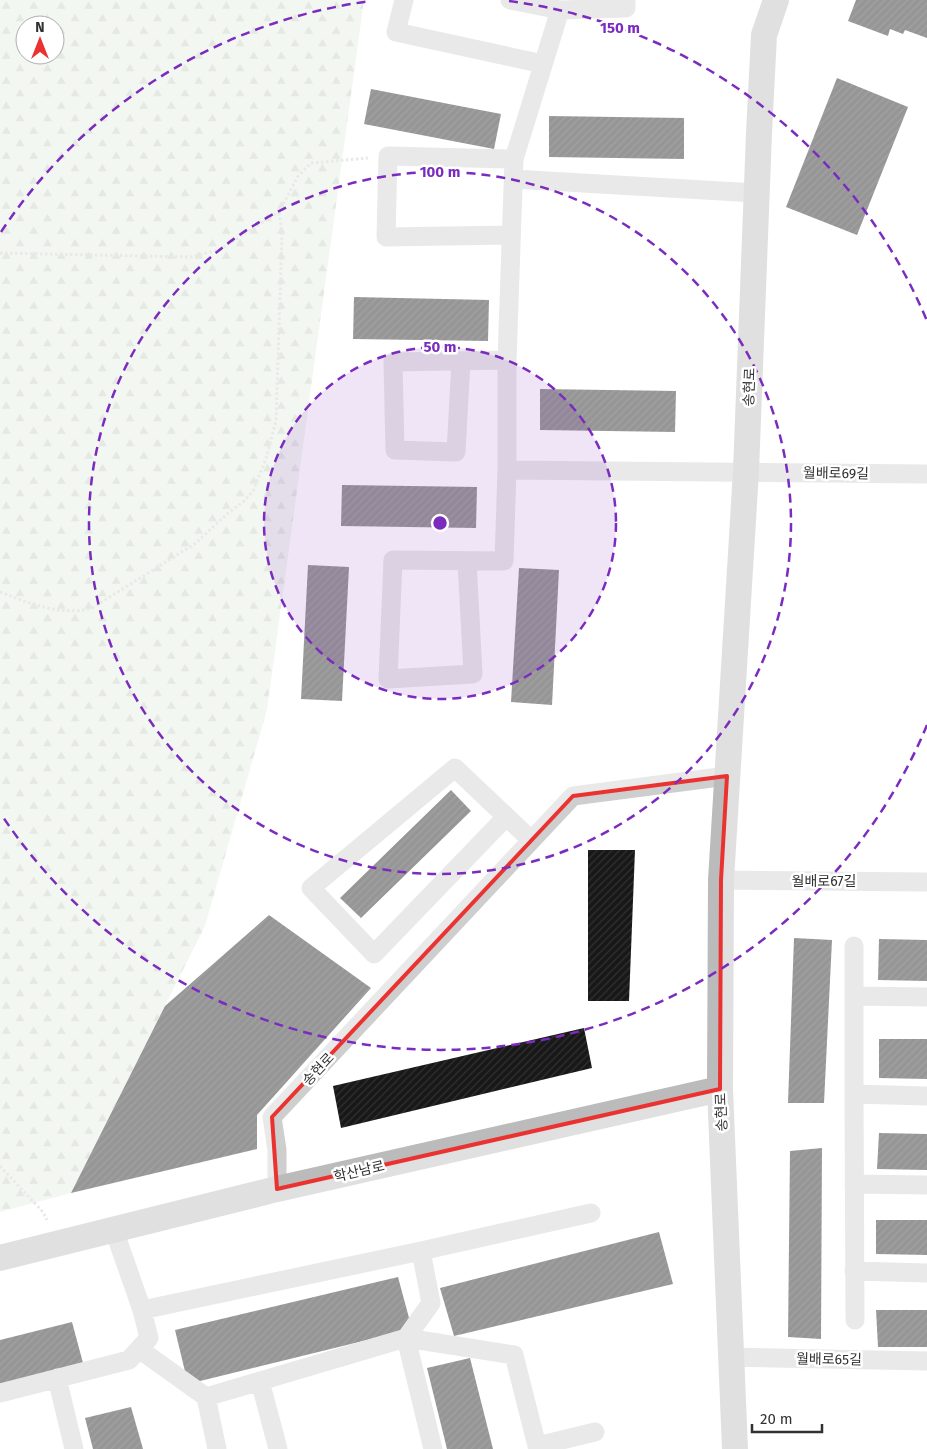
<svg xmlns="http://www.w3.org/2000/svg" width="927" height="1449" viewBox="0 0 927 1449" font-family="'Fira Sans','Noto Sans KR',sans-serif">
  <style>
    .forest { fill: url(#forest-firs); fill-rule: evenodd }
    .building { fill: url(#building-hatch) }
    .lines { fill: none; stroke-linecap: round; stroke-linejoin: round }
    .path { stroke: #cecece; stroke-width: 3; stroke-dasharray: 2.5 2.5; stroke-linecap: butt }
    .street { stroke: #cecece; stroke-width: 19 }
    .secondary { stroke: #bbb; stroke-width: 26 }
    .marked { fill: none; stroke: #ea3331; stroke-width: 4; stroke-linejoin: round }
    .ring { fill: none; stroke: #7b2cbf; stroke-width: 2.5; stroke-dasharray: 9 6 }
    .labels { text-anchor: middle; stroke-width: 5; stroke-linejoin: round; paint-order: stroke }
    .street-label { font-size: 14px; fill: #313131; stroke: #fff }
    .centre { fill: #7b2cbf; stroke: #fff; stroke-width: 2.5 }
    .ring-label { font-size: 15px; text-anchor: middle; font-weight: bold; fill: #7b2cbf; stroke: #fff; stroke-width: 5; stroke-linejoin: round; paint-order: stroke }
  </style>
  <defs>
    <pattern id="forest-firs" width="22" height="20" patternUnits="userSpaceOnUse" patternTransform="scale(1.25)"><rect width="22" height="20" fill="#e5eedf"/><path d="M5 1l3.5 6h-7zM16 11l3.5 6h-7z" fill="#c5cdc0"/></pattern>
    <pattern id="building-hatch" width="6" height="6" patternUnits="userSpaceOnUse" patternTransform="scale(1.25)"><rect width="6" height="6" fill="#181818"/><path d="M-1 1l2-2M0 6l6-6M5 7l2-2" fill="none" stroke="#313131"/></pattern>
  </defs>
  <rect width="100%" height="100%" fill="#fff"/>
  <path class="forest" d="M 0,0 L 364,0 L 267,710 L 205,926 L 71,1193 L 0,1212 ZM 25,25 L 55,25 L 55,55 L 25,55 Z"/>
  <path class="building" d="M 856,0 L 927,0 L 927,38 L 905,30 L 903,34 L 890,29 L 888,36 L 848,21 Z
    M 837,78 L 908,107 L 857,235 L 786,207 Z
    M 371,89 L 501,114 L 494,149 L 364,124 Z
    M 549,116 L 684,118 L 684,159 L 549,157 Z
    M 354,297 L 489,300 L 488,341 L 353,339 Z
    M 540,389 L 676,391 L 675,432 L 540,430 Z
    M 342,485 L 477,487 L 476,528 L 341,526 Z
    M 308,565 L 349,567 L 342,701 L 301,699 Z
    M 519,568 L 559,570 L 552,705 L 511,702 Z
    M 451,790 L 471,811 L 361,918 L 340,898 Z
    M 588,850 L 635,850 L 629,1001 L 588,1001 Z
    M 269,915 L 371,988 L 257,1115 L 257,1149 L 71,1193 L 165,1006 Z
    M 794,938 L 832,940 L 824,1103 L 788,1103 Z
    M 879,939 L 927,940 L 927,981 L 878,980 Z
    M 584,1028 L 592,1068 L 341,1128 L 333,1086 Z
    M 879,1039 L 927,1039 L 927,1079 L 879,1078 Z
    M 879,1133 L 927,1134 L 927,1170 L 877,1169 Z
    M 822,1148 L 821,1339 L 788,1337 L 790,1151 Z
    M 876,1220 L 927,1220 L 927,1255 L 876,1254 Z
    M 659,1232 L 673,1284 L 454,1336 L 440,1288 Z
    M 398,1277 L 412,1329 L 188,1384 L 175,1330 Z
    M 876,1310 L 927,1310 L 927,1347 L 878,1347 Z
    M 72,1322 L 83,1363 L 0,1384 L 0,1340 Z
    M 470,1358 L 493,1449 L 447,1449 L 427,1368 Z
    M 131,1407 L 143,1449 L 93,1449 L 85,1418 Z"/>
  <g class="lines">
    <path class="path" d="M 0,253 L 190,257 L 219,250 L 279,212 L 298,176 L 311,163 L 368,158
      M 0,592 C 30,603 60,617 92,608 L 196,543 L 227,514 L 243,502 L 253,491 L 266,459 L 276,421 L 282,233 L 279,212
      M 0,1166 L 43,1212 L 47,1220"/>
    <path class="street" d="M 404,0 L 396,32 L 543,64
      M 510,0 L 560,10 L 514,159
      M 560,10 L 626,8 L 626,0
      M 513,179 L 756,193
      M 507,360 L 514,159 L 388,156 L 386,237 L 511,235
      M 461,361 L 456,452 L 395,450 L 393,362 L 507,360 L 507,470
      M 467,561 L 473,674 L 388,679 L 393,560 L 504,561 L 507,470 L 927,474
      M 506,817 L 374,954 L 311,888 L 455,768 L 531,840
      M 721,880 L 927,882
      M 854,946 L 854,1094 L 927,1096
      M 854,996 L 927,997
      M 854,1094 L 855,1320
      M 854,1184 L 927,1185
      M 277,1189 L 277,1150 L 272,1117 L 573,796 L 727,776
      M 421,1251 L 591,1213
      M 854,1271 L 927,1273
      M 142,1310 L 421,1251 L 431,1303 L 406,1338 L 433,1449
      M 139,1349 L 206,1397 L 406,1338 L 514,1355 L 537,1446 L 595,1432
      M 730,1357 L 927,1361
      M 57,1378 L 74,1449
      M 260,1381 L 278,1449
      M 0,1393 L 129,1360 L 149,1338 L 142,1310 L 114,1230
      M 206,1397 L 217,1449"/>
    <path class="secondary" d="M 0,1258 L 277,1189 L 720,1089
      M 735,1449 L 720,1089 L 721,880 L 746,471 L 759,133 L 764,35 L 776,0"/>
  </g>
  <path d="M0 0H927V1449H0ZM 727,776 L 721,880 L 720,1089 L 277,1189 L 272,1117 L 573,796 Z" fill="#fff" fill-opacity=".55" fill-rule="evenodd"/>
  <path class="marked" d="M 727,776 L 721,880 L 720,1089 L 277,1189 L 272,1117 L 573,796 Z"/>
  <circle cx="440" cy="523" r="176" fill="#7b2cbf" fill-opacity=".12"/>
  <g class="ring">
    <circle cx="440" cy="523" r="176"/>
    <circle cx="440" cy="523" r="351"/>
    <path d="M927 725A527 527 0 0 1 1 814M1 232A527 527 0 0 1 371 1M509 1A527 527 0 0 1 927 321"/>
  </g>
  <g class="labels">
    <g class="street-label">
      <text transform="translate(749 387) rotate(-88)" y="5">송현로</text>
      <text transform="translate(836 473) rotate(1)" y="5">월배로69길</text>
      <text x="824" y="886">월배로67길</text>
      <text transform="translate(318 1069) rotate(-47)" y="5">송현로</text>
      <text transform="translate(721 1112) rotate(-92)" y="5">송현로</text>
      <text transform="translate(359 1171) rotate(-13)" y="5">학산남로</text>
      <text transform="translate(829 1359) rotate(1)" y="5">월배로65길</text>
    </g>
  </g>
  <circle cx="440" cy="523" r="8" class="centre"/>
  <g class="ring-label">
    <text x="620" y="33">150 m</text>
    <text x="440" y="177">100 m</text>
    <text x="440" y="352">50 m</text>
  </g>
  <g transform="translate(40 40)"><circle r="24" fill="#ffffff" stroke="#adadad"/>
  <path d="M0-4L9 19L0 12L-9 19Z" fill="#ea3331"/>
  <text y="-8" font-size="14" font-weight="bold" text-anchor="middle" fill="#313131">N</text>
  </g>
  <path d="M752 1424v8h70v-8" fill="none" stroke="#313131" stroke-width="2.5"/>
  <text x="760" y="1424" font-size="15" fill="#313131" stroke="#ffffff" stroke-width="4" paint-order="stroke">20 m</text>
</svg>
